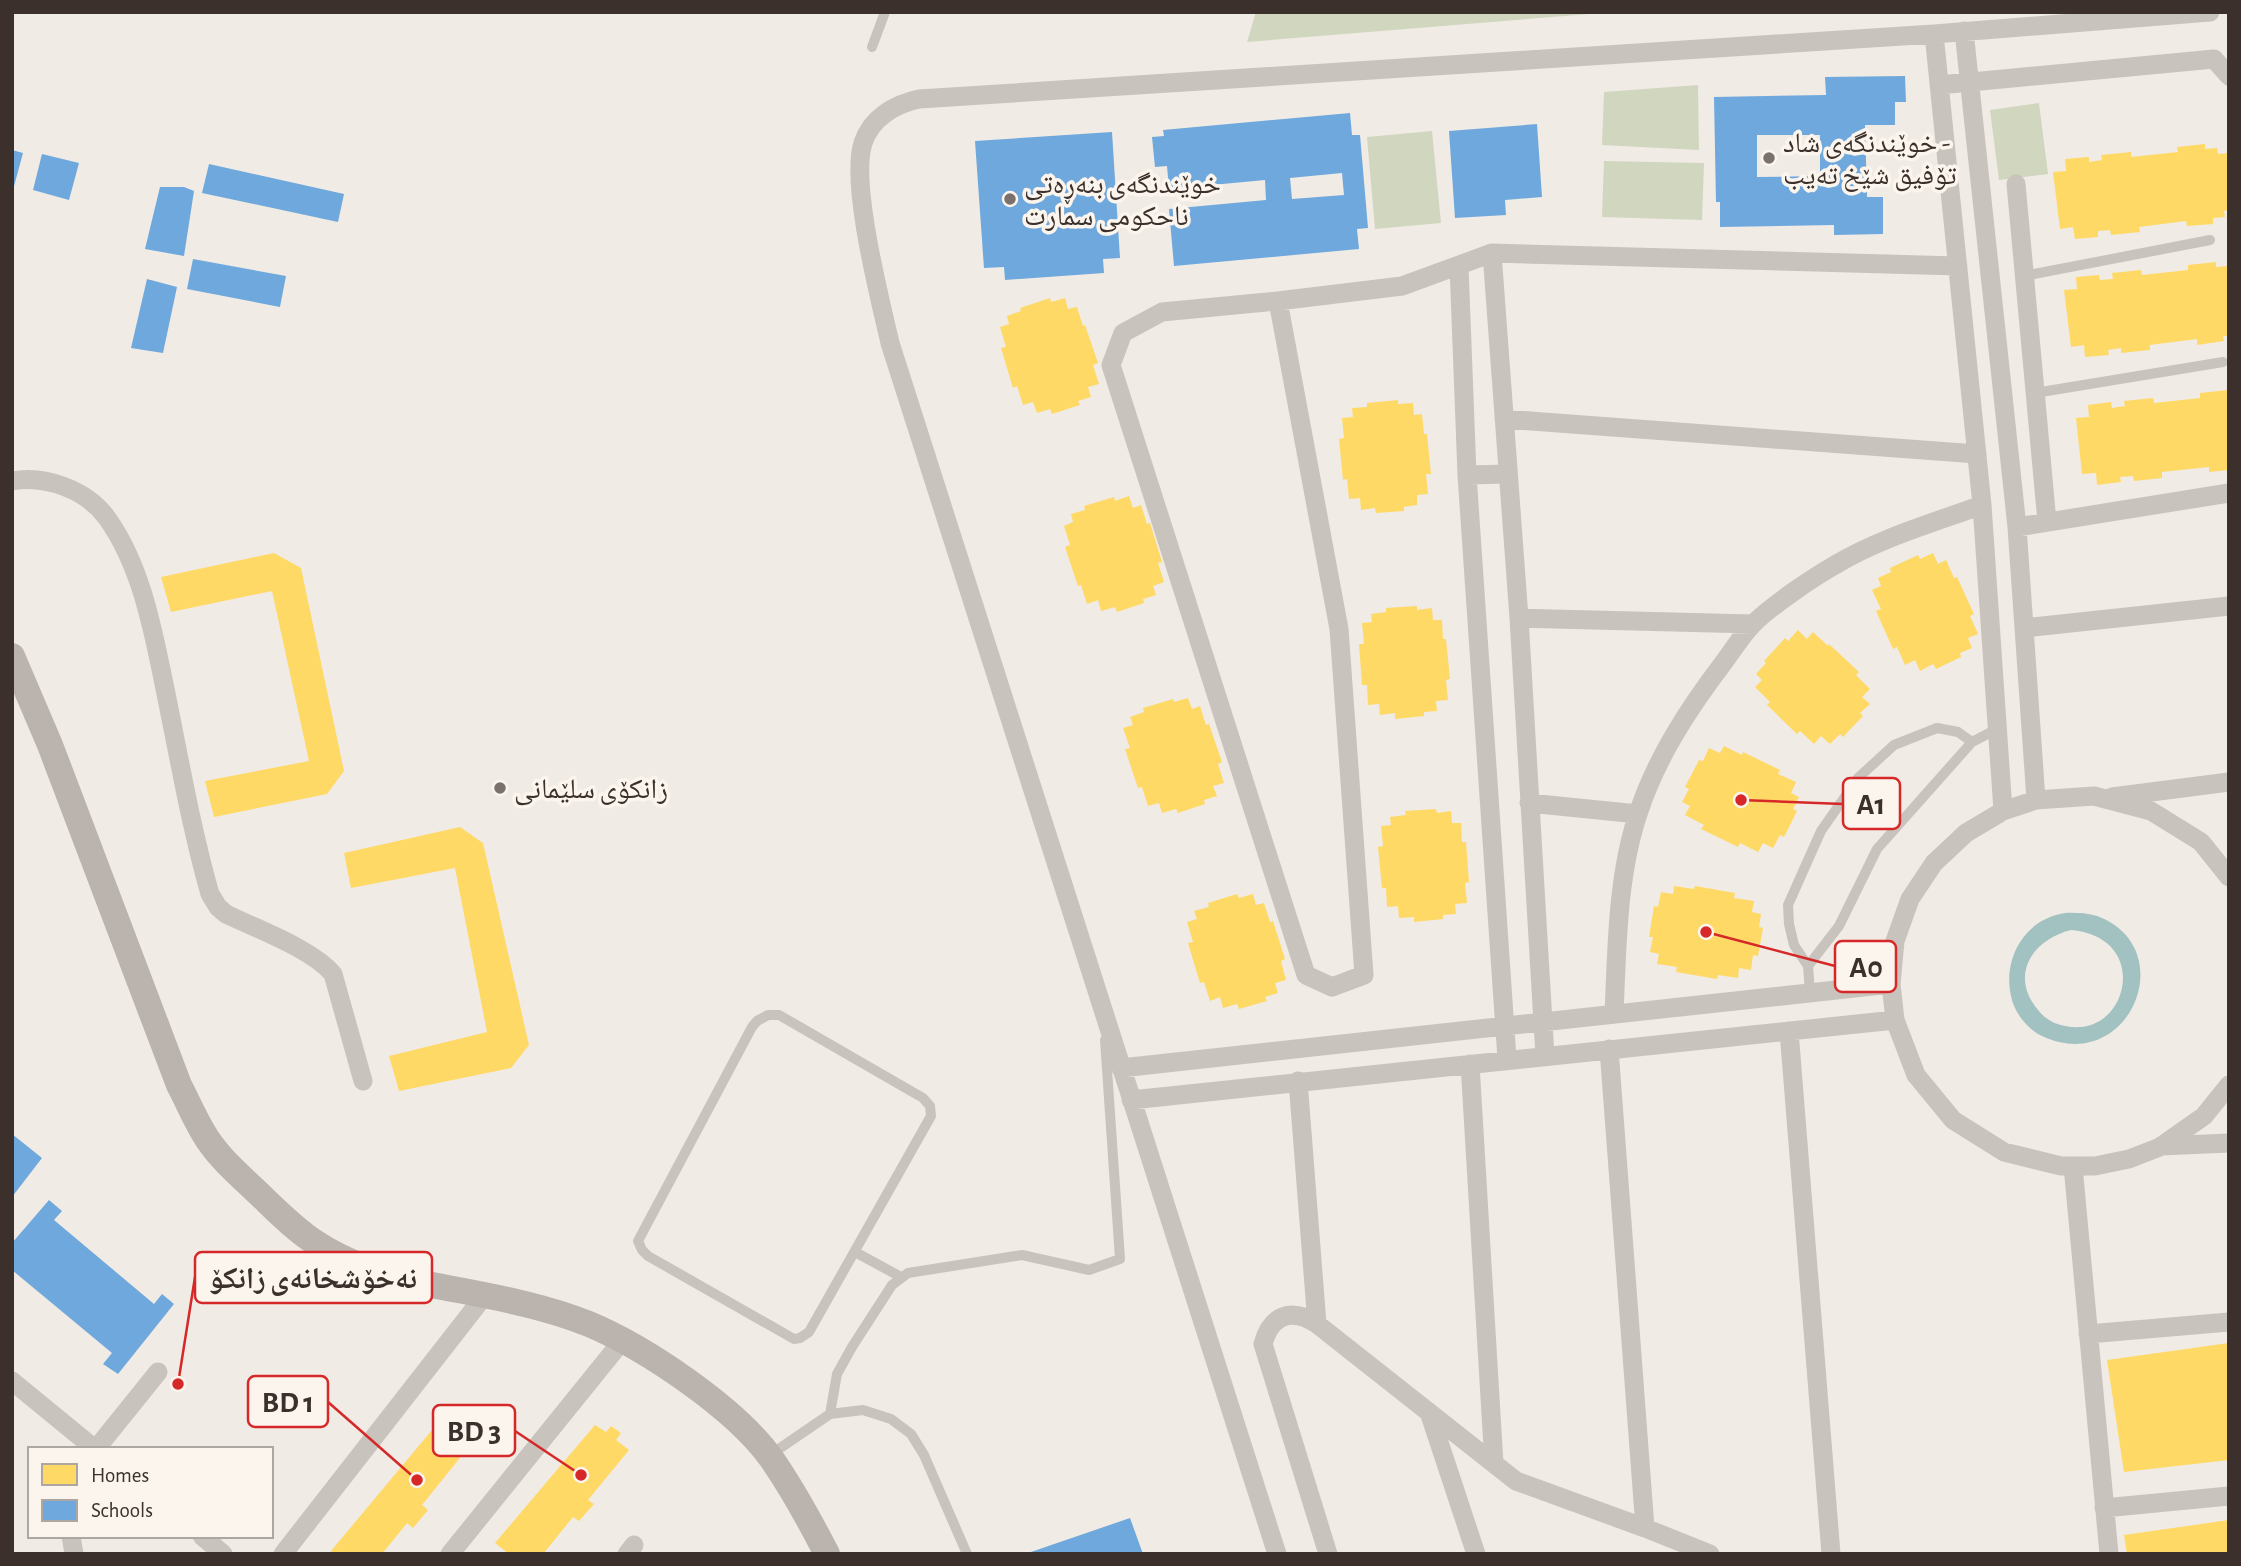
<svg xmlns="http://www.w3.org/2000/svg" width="2241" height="1566" viewBox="0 0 2241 1566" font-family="'Alegreya Sans','Noto Naskh Arabic',sans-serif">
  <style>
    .green { fill: #d1d6bf }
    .water { fill: #a1c2c1; fill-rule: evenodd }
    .homes { fill: #ffd966 }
    .schools { fill: #6fa8dc; fill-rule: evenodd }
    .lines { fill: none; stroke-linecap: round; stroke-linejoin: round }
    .lane { stroke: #c9c3be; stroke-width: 10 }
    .street { stroke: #c9c3be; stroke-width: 19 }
    .secondary { stroke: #bab3ae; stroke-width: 26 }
    .poi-dot { fill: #7a716c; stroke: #fbf5ee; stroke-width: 2.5 }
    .labels { text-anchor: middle; stroke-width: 7; stroke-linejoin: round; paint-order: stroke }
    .poi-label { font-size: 28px; fill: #3b302b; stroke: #fbf5ee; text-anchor: start }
    .leader { fill: none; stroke: #d62828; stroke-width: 2.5 }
    .callout-dot { fill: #d62828; stroke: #fbf5ee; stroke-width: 2.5 }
    .callout { fill: #fbf5ee; stroke: #d62828; stroke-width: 2.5 }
    .callout-label { font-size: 30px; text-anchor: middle; font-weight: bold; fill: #3b302b }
  </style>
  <rect width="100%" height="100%" fill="#f0ebe5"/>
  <path class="green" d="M 1256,12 L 1614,12 L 1247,42 Z
    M 1698,85 L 1699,150 L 1602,145 L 1604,92 Z
    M 2039,103 L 2048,174 L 1999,180 L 1990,110 Z
    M 1432,131 L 1441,223 L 1375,229 L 1367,137 Z
    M 1604,161 L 1704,163 L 1702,220 L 1602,217 Z"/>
  <path class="water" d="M 2082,913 C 2088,914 2096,915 2102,918 C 2181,953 2127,1076 2042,1036 C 2027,1029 2014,1012 2011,996 C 2003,960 2023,922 2060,914 C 2067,912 2075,913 2082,913 ZM 2071,930 C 2153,937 2128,1040 2065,1026 C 2054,1024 2045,1019 2038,1010 C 2009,975 2032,940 2071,930 Z"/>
  <path class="homes" d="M 2205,144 L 2205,149 L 2217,148 L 2218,154 L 2229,153 L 2229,210 L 2224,211 L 2225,217 L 2213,218 L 2213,224 L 2187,226 L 2186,221 L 2139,227 L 2140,232 L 2111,235 L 2110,230 L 2098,231 L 2098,237 L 2075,239 L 2073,227 L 2060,229 L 2053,172 L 2066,171 L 2065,159 L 2089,157 L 2089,162 L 2102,160 L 2101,155 L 2131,152 L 2131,157 L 2178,152 L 2177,147 Z
    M 2216,262 L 2216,267 L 2228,266 L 2229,272 L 2229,336 L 2223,336 L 2224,341 L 2197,345 L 2197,339 L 2150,345 L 2150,350 L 2121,353 L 2121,348 L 2108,350 L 2109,355 L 2085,357 L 2084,345 L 2071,347 L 2064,290 L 2077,289 L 2076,277 L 2099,275 L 2100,280 L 2113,279 L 2112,273 L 2141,270 L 2142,275 L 2188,270 L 2188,265 Z
    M 1050,298 L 1051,302 L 1065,298 L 1068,309 L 1077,307 L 1083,326 L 1085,325 L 1098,363 L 1093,365 L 1099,384 L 1088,387 L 1091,397 L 1078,401 L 1080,405 L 1052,414 L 1050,409 L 1037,413 L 1033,402 L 1023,405 L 1017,386 L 1013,388 L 1001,348 L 1006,347 L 1000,327 L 1009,324 L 1007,316 L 1021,311 L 1020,308 Z
    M 2228,390 L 2229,470 L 2209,472 L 2209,467 L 2162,472 L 2162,478 L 2134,481 L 2133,476 L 2120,477 L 2121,482 L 2097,485 L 2096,473 L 2082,474 L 2076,418 L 2089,417 L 2088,405 L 2111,402 L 2112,408 L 2125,406 L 2124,401 L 2153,398 L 2154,403 L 2200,398 L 2200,393 Z
    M 1398,400 L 1398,404 L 1413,403 L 1414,415 L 1422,414 L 1424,434 L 1427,434 L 1431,474 L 1426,474 L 1428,494 L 1417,495 L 1417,505 L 1404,507 L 1404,511 L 1376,513 L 1375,508 L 1361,510 L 1360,498 L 1349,499 L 1347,479 L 1343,480 L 1339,439 L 1344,438 L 1342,418 L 1353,417 L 1352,408 L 1367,407 L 1367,403 Z
    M 1129,496 L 1133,508 L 1141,505 L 1147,524 L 1150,523 L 1162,562 L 1158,563 L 1164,582 L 1153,586 L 1156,595 L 1143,599 L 1144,603 L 1117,612 L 1115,607 L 1101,611 L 1098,600 L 1087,604 L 1081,585 L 1078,586 L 1065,547 L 1070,545 L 1064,526 L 1073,522 L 1071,514 L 1085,510 L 1084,506 L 1114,497 L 1115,501 Z
    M 274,553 L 301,568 L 344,771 L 327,794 L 214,817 L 205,781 L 309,761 L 272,591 L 171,612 L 161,577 Z
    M 1933,553 L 1938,564 L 1946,560 L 1954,578 L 1957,577 L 1974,614 L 1970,616 L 1978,634 L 1968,638 L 1972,648 L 1960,653 L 1961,657 L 1936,669 L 1933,664 L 1920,671 L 1915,660 L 1905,665 L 1897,647 L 1893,649 L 1876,611 L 1881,609 L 1872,590 L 1881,586 L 1878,578 L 1891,572 L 1890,568 L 1918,555 L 1920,559 Z
    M 1417,606 L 1417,610 L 1432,608 L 1433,620 L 1442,620 L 1443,639 L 1446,639 L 1450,679 L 1446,680 L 1448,700 L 1436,701 L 1437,711 L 1424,712 L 1424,716 L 1395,719 L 1395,713 L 1380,715 L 1379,704 L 1368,705 L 1367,685 L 1362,685 L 1359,644 L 1364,644 L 1362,623 L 1372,622 L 1371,614 L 1386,612 L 1386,608 Z
    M 1798,630 L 1807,639 L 1813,632 L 1828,646 L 1829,644 L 1859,672 L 1856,675 L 1870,689 L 1862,697 L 1870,704 L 1860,713 L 1863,716 L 1843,737 L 1840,734 L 1830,744 L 1821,736 L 1814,744 L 1800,731 L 1797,734 L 1767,705 L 1770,702 L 1755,687 L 1762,680 L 1756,674 L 1766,663 L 1764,661 L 1785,638 L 1788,641 Z
    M 1188,698 L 1192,709 L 1200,706 L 1206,725 L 1209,724 L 1222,762 L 1218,764 L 1224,783 L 1213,786 L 1217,796 L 1204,800 L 1205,804 L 1178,813 L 1176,809 L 1162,813 L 1159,803 L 1148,806 L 1142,787 L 1138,788 L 1125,749 L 1130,748 L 1123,728 L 1133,725 L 1130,717 L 1144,712 L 1143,708 L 1173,699 L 1174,702 Z
    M 1724,746 L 1742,755 L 1743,752 L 1780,770 L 1778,774 L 1796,782 L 1791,793 L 1799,797 L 1793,809 L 1797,811 L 1784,837 L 1780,835 L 1773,848 L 1763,843 L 1758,852 L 1740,843 L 1738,847 L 1701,829 L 1704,825 L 1685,815 L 1690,806 L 1682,802 L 1689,789 L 1685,787 L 1699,760 L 1703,761 L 1709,748 L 1720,753 Z
    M 1436,809 L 1437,813 L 1451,811 L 1452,823 L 1461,823 L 1462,842 L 1466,842 L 1469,882 L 1465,883 L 1467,903 L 1455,904 L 1456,914 L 1443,915 L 1443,919 L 1414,922 L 1414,917 L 1399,918 L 1398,906 L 1387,907 L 1386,888 L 1382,888 L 1378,847 L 1383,846 L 1381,826 L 1391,825 L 1390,817 L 1406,815 L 1405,811 Z
    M 460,827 L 483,843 L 529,1045 L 511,1068 L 399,1091 L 389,1056 L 487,1032 L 455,868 L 351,888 L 344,853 Z
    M 1674,886 L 1694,889 L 1695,886 L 1735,893 L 1734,898 L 1754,901 L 1752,912 L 1761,914 L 1759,927 L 1763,928 L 1758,956 L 1753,955 L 1751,970 L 1739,968 L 1738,978 L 1718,975 L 1717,979 L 1676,972 L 1677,967 L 1657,964 L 1659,954 L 1650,952 L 1653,937 L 1649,937 L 1654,906 L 1658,907 L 1661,892 L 1673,894 Z
    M 1237,894 L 1239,898 L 1253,894 L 1256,905 L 1264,903 L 1270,922 L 1273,921 L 1285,959 L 1281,961 L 1286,980 L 1275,983 L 1278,993 L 1265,997 L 1267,1001 L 1239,1009 L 1237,1004 L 1223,1008 L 1220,997 L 1210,1001 L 1204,982 L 1200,983 L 1188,943 L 1193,942 L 1187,922 L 1197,919 L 1194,911 L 1209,907 L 1208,903 Z
    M 2229,1343 L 2229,1460 L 2124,1472 L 2107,1360 Z
    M 595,1425 L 606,1432 L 611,1426 L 621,1433 L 616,1440 L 629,1450 L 588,1500 L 594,1504 L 579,1521 L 573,1517 L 543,1554 L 509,1554 L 495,1543 Z
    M 432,1430 L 443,1438 L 448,1432 L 458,1440 L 453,1446 L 463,1454 L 422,1505 L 428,1510 L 413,1528 L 407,1523 L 382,1554 L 334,1554 L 331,1551 Z
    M 2229,1520 L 2229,1554 L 2127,1554 L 2124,1535 Z"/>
  <path class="schools" d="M 1905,76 L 1906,102 L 1895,102 L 1895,125 L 1865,125 L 1867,197 L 1883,197 L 1883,234 L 1834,235 L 1834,225 L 1720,227 L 1720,202 L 1716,202 L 1714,97 L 1826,95 L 1825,77 ZM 1757,135 L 1820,135 L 1820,176 L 1757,177 Z
    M 1350,113 L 1352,135 L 1360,135 L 1368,228 L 1357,229 L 1359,249 L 1174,266 L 1169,209 L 1266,200 L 1265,180 L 1169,189 L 1167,166 L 1155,167 L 1152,137 L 1164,136 L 1163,130 ZM 1342,173 L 1344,195 L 1292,199 L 1290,178 Z
    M 1537,124 L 1542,197 L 1505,200 L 1506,215 L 1455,218 L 1449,131 Z
    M 1112,132 L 1120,258 L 1103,259 L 1104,273 L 1005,280 L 1004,267 L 984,268 L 975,141 Z
    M 12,150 L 23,153 L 13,190 L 12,190 Z
    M 42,154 L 79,163 L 69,200 L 33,190 Z
    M 209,164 L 344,194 L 338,222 L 202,193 Z
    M 160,187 L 184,187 L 194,191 L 184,256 L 145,249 Z
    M 193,259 L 286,276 L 280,307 L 187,289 Z
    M 147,279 L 177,287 L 163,353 L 131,348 Z
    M 12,1134 L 42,1158 L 12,1197 Z
    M 49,1200 L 62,1211 L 54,1220 L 154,1304 L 162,1294 L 174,1304 L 118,1374 L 103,1364 L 112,1353 L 12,1270 L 12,1243 Z
    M 1130,1518 L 1143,1554 L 1028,1554 L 1028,1553 Z"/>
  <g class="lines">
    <path class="lane" d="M 872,47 L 885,12
      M 2024,276 L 2210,240
      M 2035,393 L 2223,362
      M 1808,966 L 1839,926 L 1877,849 L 1972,742 L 1997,729
      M 1810,992 L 1808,966 L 1794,945 L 1789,924 L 1788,905 L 1821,831 L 1858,778 L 1894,745 L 1937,728 L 1958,732 L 1972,742
      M 768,1015 L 779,1015 L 923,1098 L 930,1106 L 931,1116 L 809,1332 L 800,1338 L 794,1339 L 648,1256 L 642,1250 L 638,1241 L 752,1027 L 757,1021 Z
      M 855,1252 L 901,1277
      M 830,1414 L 837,1374 L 852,1347 L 892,1285 L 908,1273 L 1022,1255 L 1089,1270 L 1120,1259 L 1105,1040
      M 770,1455 L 830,1414 L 863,1410 L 891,1419 L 911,1434 L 924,1455 L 967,1554"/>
    <path class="street" d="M 1964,31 L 2017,527 L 2036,800
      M 1934,34 L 1982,505 L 2003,811
      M 1939,85 L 2214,59 L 2229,76
      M 2016,184 L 2047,522
      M 1492,253 L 1519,618 L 1545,1056
      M 1459,266 L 1467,475 L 1507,1059
      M 1278,301 L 1339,629 L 1364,975 L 1332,987 L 1306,975 L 1111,365 L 1123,333 L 1162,312 L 1278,301 L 1402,286 L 1492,253 L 1958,266
      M 1504,419 L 1977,454
      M 1467,475 L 1508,474
      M 12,481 C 46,475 87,490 107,518 C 140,564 152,625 163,679 C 178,751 190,824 210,894 L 218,907 L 226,914 C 257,929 312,949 333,974 L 363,1081
      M 2017,527 L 2229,493
      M 1519,618 L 1753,624
      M 2024,628 L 2229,606
      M 2112,797 L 2229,782
      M 1529,803 L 1638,814
      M 2229,877 L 2201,842 L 2151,811 L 2094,796 L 2036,800 L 2003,811 L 1966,833 L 1934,863 L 1910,899 L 1895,941 L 1891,984 L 1895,1020 L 1916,1075 L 1953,1120 L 2004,1152 L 2061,1166 L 2095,1166 L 2129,1159 L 2160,1147 L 2204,1116 L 2229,1085
      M 1614,1014 C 1617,948 1617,877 1638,814 C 1656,758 1689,708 1724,662 C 1733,650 1742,635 1753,624 C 1771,606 1812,578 1835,565 C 1880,538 1933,523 1982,505
      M 1789,1031 L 1831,1554
      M 1609,1049 L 1645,1528
      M 1470,1064 L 1494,1464
      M 1121,1068 C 1377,1038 1634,1011 1891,984
      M 1298,1081 L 1317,1324
      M 1131,1100 L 1895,1020
      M 2161,1146 L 2229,1143
      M 2073,1166 L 2109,1554
      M 2088,1334 L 2229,1322
      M 12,1381 L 95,1449
      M 1429,1412 L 1476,1554
      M 96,1449 L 158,1372
      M 2104,1508 L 2229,1496
      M 71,1536 L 74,1554
      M 202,1536 L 223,1554
      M 283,1554 L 485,1295
      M 450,1554 L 622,1341
      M 627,1554 L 634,1545
      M 1277,1554 L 890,343 C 880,299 850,183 863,143 C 871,118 895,104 919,99 L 1934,34 L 2210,12
      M 1328,1554 L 1263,1344 C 1271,1315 1291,1307 1317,1324 L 1516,1481 L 1645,1528 L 1710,1554"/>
    <path class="secondary" d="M 12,656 L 50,745 L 179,1085 C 187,1100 194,1117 203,1132 C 216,1155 237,1173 256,1191 C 275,1209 294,1229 316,1243 C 342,1260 374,1272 404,1279 C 465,1293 530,1300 589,1324 C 646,1348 735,1408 771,1458 C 792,1488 810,1521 827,1554"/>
  </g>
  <g class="poi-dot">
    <circle cx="1769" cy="158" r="7"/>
    <circle cx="1010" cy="199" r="7"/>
    <circle cx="500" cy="788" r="7"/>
  </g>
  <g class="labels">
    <g class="poi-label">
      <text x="1783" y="152">خوێندنگەی شاد -<tspan x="1783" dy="32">تۆفیق شێخ تەیب</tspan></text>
      <text x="1024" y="193">خوێندنگەی بنەڕەتی<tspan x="1024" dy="32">ناحکومی سمارت</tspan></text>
      <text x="514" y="798">زانکۆی سلێمانی</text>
    </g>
  </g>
  <path class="leader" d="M1741 800L1843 804M1706 932L1835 966M178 1384L195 1277M417 1480L328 1402M581 1475L515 1431"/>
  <g class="callout-dot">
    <circle cx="1741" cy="800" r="7"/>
    <circle cx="1706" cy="932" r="7"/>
    <circle cx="178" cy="1384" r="7"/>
    <circle cx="417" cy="1480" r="7"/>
    <circle cx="581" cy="1475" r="7"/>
  </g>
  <g class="callout">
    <rect x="1843" y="778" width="57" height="51" rx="7"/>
    <rect x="1835" y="941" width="61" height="51" rx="7"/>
    <rect x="195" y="1252" width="237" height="51" rx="7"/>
    <rect x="248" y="1376" width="80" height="51" rx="7"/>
    <rect x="433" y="1405" width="82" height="51" rx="7"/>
  </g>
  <g class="callout-label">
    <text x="1871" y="814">A1</text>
    <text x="1866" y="977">A0</text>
    <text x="313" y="1288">نەخۆشخانەی زانکۆ</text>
    <text x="288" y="1412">BD 1</text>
    <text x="474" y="1441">BD 3</text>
  </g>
  <rect width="2241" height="1566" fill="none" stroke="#3b302b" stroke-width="28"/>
  <rect x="28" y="1447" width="245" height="91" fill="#fbf5ee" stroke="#aea6a0" stroke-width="2"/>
  <rect x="42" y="1464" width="35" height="21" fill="#ffd966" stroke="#aea6a0" stroke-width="2"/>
  <text x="91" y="1482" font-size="21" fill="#3b302b">Homes</text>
  <rect x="42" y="1500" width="35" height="21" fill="#6fa8dc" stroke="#aea6a0" stroke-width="2"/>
  <text x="91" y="1517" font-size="21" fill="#3b302b">Schools</text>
</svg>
